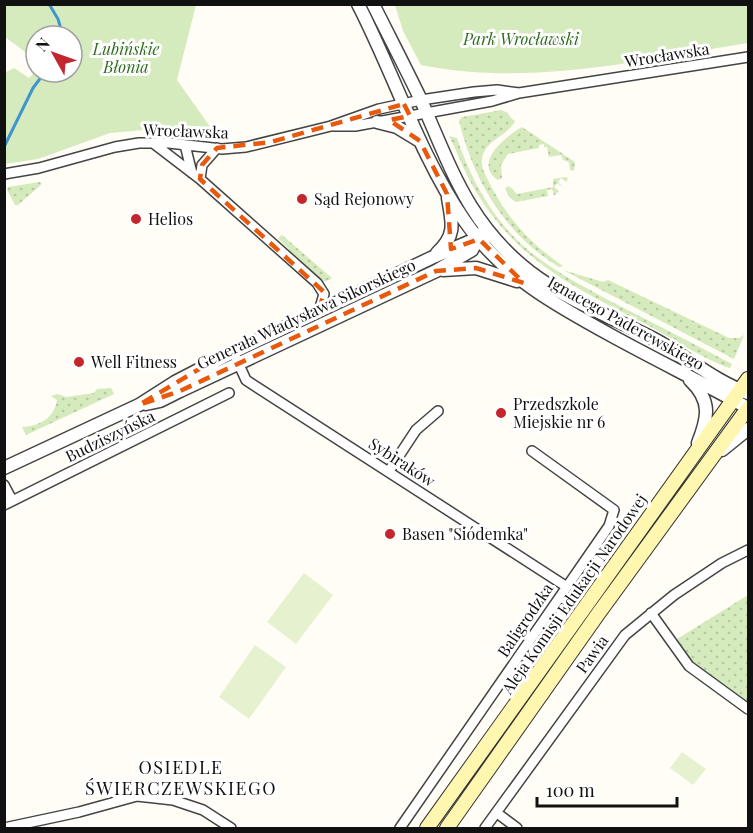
<svg xmlns="http://www.w3.org/2000/svg" width="753" height="833" viewBox="0 0 753 833" font-family="'Playfair Display',serif">
  <style>
    .grass { fill: url(#grass-dots) }
    .park { fill: #d5ebbd }
    .pitch { fill: #e6f2cf }
    .lines { fill: none; stroke-linecap: round; stroke-linejoin: round }
    .stream { stroke: #3f96cf; stroke-width: 3 }
    .minor-casing { stroke: #444; stroke-width: 12 }
    .tertiary-casing { stroke: #444; stroke-width: 15 }
    .secondary-casing { stroke: #333; stroke-width: 16 }
    .minor { stroke: #fff; stroke-width: 9 }
    .tertiary { stroke: #fff; stroke-width: 12 }
    .secondary { stroke: #fff6b0; stroke-width: 14 }
    .marked { fill: none; stroke: #e8590c; stroke-width: 4.5; stroke-dasharray: 12 8; stroke-linejoin: round }
    .poi-dot { fill: #c4262e; stroke: #fff; stroke-width: 2 }
    .labels { text-anchor: middle; stroke-width: 6; stroke-linejoin: round; paint-order: stroke }
    .park-label { font-size: 16px; font-style: italic; fill: #2f6b1f; stroke: #fff }
    .street-label { font-size: 16px; fill: #111; stroke: #fff }
    .poi-label { font-size: 16px; fill: #111; stroke: #fff; text-anchor: start }
    .neighbourhood-label { font-size: 18px; letter-spacing: 1.5px; fill: #111; stroke: #fff }
  </style>
  <defs>
    <pattern id="grass-dots" width="8" height="8" patternUnits="userSpaceOnUse" patternTransform="scale(1.5)"><rect width="8" height="8" fill="#d5ebbd"/><path d="M2 2h.1M6 6h.1" fill="none" stroke="#b6c8a1" stroke-width="1.8" stroke-linecap="round"/></pattern>
  </defs>
  <rect width="100%" height="100%" fill="#fffdf5"/>
  <path class="grass" d="M 502,110 L 508,113 L 511,118 L 515,121 C 508,135 489,139 483,154 C 479,165 485,174 490,184 C 507,218 531,244 563,266 L 559,267 C 505,234 474,182 459,121 L 462,117 Z
    M 522,127 L 575,162 L 574,171 L 570,170 L 569,162 L 563,160 L 561,155 L 549,157 L 547,147 L 544,147 L 544,144 L 539,145 L 539,148 L 508,154 L 501,165 L 502,178 L 498,180 C 472,163 506,136 522,127 Z
    M 449,136 L 457,138 C 468,171 483,201 505,227 C 533,261 575,282 614,303 C 653,323 693,343 732,364 L 730,368 C 709,362 673,339 653,328 C 580,290 519,264 475,190 C 465,173 458,154 449,136 Z
    M 566,177 L 568,179 L 566,182 L 561,178 L 558,182 L 563,187 L 557,183 L 554,187 L 559,191 L 555,195 L 553,195 L 553,191 L 551,189 L 547,190 L 548,196 L 516,202 L 509,197 L 505,188 L 509,186 L 517,194 L 553,187 L 553,179 Z
    M 40,182 L 42,184 L 18,205 L 15,205 L 7,190 L 8,187 Z
    M 282,235 L 332,278 L 331,279 L 321,283 L 290,255 L 289,249 L 278,238 Z
    M 563,270 L 603,282 L 608,280 L 729,338 L 739,338 L 744,335 L 734,359 Z
    M 111,388 L 114,394 L 26,435 L 22,427 C 40,426 54,418 57,400 L 51,396 L 58,394 L 66,397 L 94,393 L 97,389 Z
    M 748,595 L 748,703 L 694,666 L 677,639 Z"/>
  <path class="park" d="M 5,4 L 196,5 L 177,80 L 216,135 L 156,129 L 110,133 L 38,159 L 5,164 L 6,72 L 14,68 L 29,78 L 36,70 L 36,72 L 72,72 L 72,36 L 36,36 L 36,60 L 5,37 Z
    M 395,5 L 748,5 L 748,43 C 641,60 529,87 421,65 L 403,31 Z"/>
  <path class="pitch" d="M 304,573 L 333,595 L 296,644 L 267,622 Z
    M 255,645 L 286,667 L 249,719 L 219,697 Z
    M 682,752 L 706,769 L 693,785 L 670,768 Z"/>
  <g class="lines">
    <path class="stream" d="M 49,4 L 58,19 L 63,36
      M 4,147 L 33,88 L 45,72"/>
    <defs>
      <path id="minor" d="M 334,126 L 355,126 L 492,101 L 519,93 L 748,57
        M 153,143 L 200,179 L 317,283 L 324,294 L 319,311
        M 185,145 L 192,173
        M 4,174 L 39,168 L 115,147 L 139,143 L 169,143 L 222,149 L 246,147 L 331,126 L 379,109 L 421,100 L 474,92 L 497,90 L 519,93
        M 200,179 L 202,165 L 217,148
        M 236,358 L 246,380 L 252,384 L 567,587
        M 389,471 L 416,430 L 438,411
        M 4,485 L 12,500
        M 4,505 L 229,393
        M 651,613 L 689,666 L 748,709
        M 497,813 L 517,828
        M 4,828 L 79,812 L 137,796 L 173,800 L 203,810 L 231,828
        M 400,828 L 609,526 L 614,510 L 532,451
        M 485,828 L 625,635 L 674,595 L 722,563 L 748,550"/>
      <path id="tertiary" d="M 358,4 C 395,76 419,154 464,220 C 503,277 557,306 616,338 C 660,362 705,384 748,408
        M 373,4 C 389,36 405,67 420,98 C 451,167 467,223 530,272 C 568,301 612,317 654,339 C 686,356 714,381 748,393
        M 377,122 L 397,127 L 420,141
        M 437,253 C 457,235 452,222 448,198
        M 443,270 L 476,268 L 517,281
        M 690,380 C 712,401 708,418 698,443
        M 146,404 L 160,401 L 180,391 L 436,271 L 472,250 L 480,234
        M 722,450 L 748,429
        M 4,468 L 139,405 L 175,382 L 233,352 L 431,258 L 471,241 L 484,240"/>
      <path id="secondary" d="M 427,828 L 748,379
        M 447,828 L 598,614 L 748,408"/>
    </defs>
    <use href="#minor" class="minor-casing"/>
    <use href="#tertiary" class="tertiary-casing"/>
    <use href="#secondary" class="secondary-casing"/>
    <use href="#minor" class="minor"/>
    <use href="#tertiary" class="tertiary"/>
    <use href="#secondary" class="secondary"/>
  </g>
  <path class="marked" d="M 404,104 L 410,116 L 389,120 L 420,141 L 447,194 L 451,249 L 479,239 L 524,283 L 476,268 L 436,271 L 180,391 L 139,405 L 206,365 L 319,311 L 324,292 L 200,179 L 202,165 L 217,148 L 271,142 Z"/>
  <g class="poi-dot">
    <circle cx="302" cy="199" r="6"/>
    <circle cx="136" cy="219" r="6"/>
    <circle cx="79" cy="362" r="6"/>
    <circle cx="501" cy="413" r="6"/>
    <circle cx="390" cy="534" r="6"/>
  </g>
  <g class="labels">
    <g class="park-label">
      <text x="521" y="45">Park Wrocławski</text>
      <text x="126" y="55">Lubińskie<tspan x="126" dy="18">Błonia</tspan></text>
    </g>
    <g class="street-label">
      <text transform="translate(667 55) rotate(-9)" y="6">Wrocławska</text>
      <text transform="translate(186 131) rotate(2)" y="6">Wrocławska</text>
      <text transform="translate(306 314) rotate(-25)" y="6">Generała Władysława Sikorskiego</text>
      <text transform="translate(626 323) rotate(29)" y="6">Ignacego Paderewskiego</text>
      <text transform="translate(110 436) rotate(-26)" y="6">Budziszyńska</text>
      <text transform="translate(402 462) rotate(33)" y="6">Sybiraków</text>
      <text transform="translate(574 594) rotate(-55)" y="6">Aleja Komisji Edukacji Narodowej</text>
      <text transform="translate(525 620) rotate(-56)" y="6">Baligrodzka</text>
      <text transform="translate(592 654) rotate(-54)" y="6">Pawia</text>
    </g>
    <g class="poi-label">
      <text x="314" y="205">Sąd Rejonowy</text>
      <text x="148" y="225">Helios</text>
      <text x="91" y="368">Well Fitness</text>
      <text x="513" y="410">Przedszkole<tspan x="513" dy="18">Miejskie nr 6</tspan></text>
      <text x="402" y="540">Basen "Siódemka"</text>
    </g>
    <g class="neighbourhood-label">
      <text x="181" y="774">OSIEDLE<tspan x="181" dy="21">ŚWIERCZEWSKIEGO</tspan></text>
    </g>
  </g>
  <rect width="753" height="833" fill="none" stroke="#111111" stroke-width="12"/>
  <g transform="translate(54 54) rotate(310)"><circle r="28" fill="#ffffff" stroke="#a0a0a0" stroke-width="1.5"/>
  <path d="M0-4.5L10 22L0 15L-10 22Z" fill="#c4262e"/>
  <text y="-9" font-size="16" font-weight="bold" text-anchor="middle" fill="#111111">N</text>
  </g>
  <path d="M537 797v9h140v-9" fill="none" stroke="#111111" stroke-width="3"/>
  <text x="546" y="797" font-size="18" fill="#111111" stroke="#ffffff" stroke-width="4.5" paint-order="stroke">100 m</text>
</svg>
